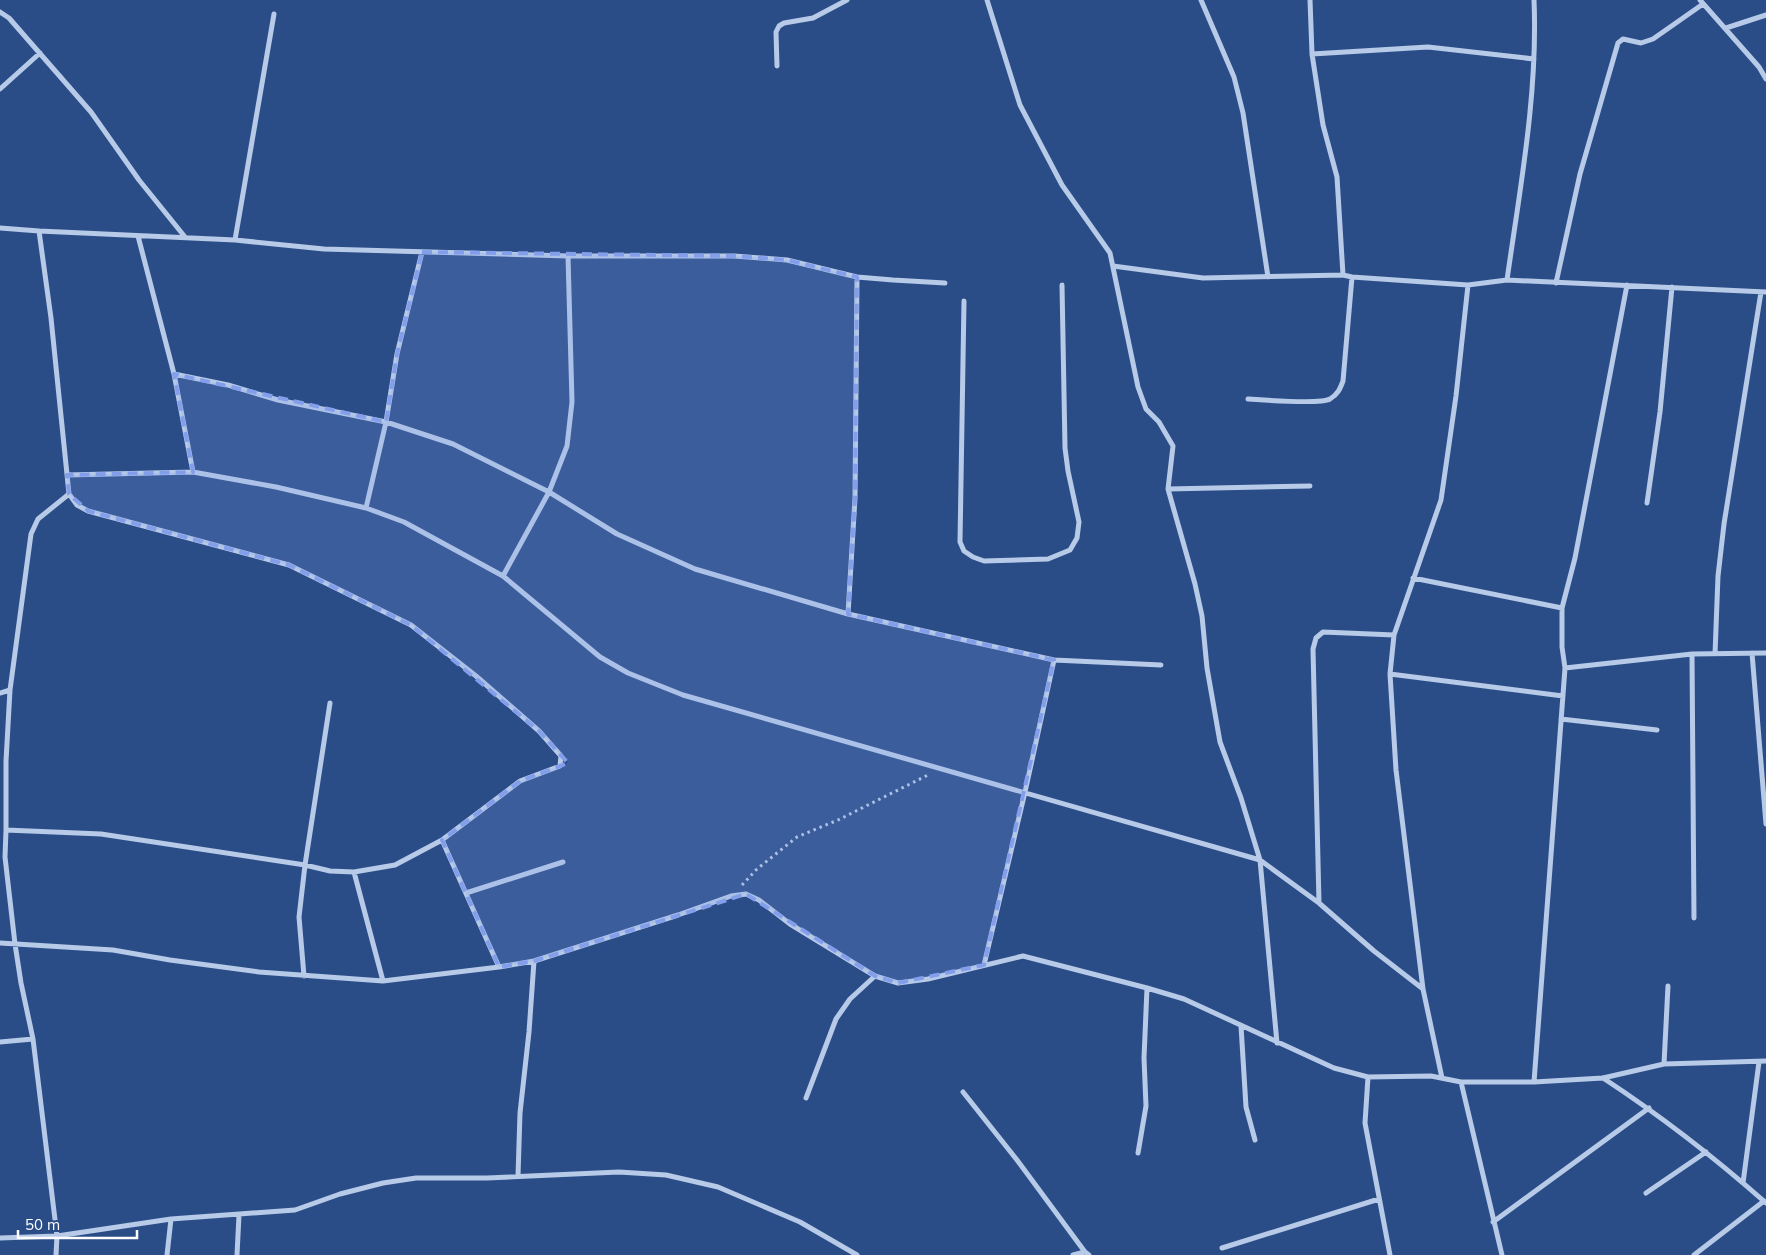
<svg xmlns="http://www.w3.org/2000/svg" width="1766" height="1255" viewBox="0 0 1766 1255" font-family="Mulish,sans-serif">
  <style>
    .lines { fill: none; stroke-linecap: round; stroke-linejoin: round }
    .path { stroke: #b7cae8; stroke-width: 3; stroke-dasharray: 2.5 4; stroke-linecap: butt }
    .minor { stroke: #b7cae8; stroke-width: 5 }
    .marked { fill: #839eea; fill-opacity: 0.2; stroke: #839eea; stroke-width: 4; stroke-dasharray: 10 6; stroke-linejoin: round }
  </style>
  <rect width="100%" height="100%" fill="#2b4d87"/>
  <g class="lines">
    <path class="path" d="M 742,885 L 757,869 L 797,837 L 838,820 L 928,775"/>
    <path class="minor" d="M 987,0 L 1020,105 L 1062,185 L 1110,253 L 1138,387 L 1146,409 L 1159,422 L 1173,446 L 1168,489 L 1195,584 L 1202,616 L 1207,668 L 1220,742 L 1241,798 L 1260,860 L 1277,1043
      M 1201,0 L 1234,77 L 1243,113 L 1268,277
      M 1310,0 L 1312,54 L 1323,125 L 1337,177 L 1343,275
      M 1700,0 L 1759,67 L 1766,79
      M 0,12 L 9,18 L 91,112 L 139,180 L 185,237
      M 1726,28 L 1766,15
      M 1312,54 L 1428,47 L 1534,59
      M 777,66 L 776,32 L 779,26 L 784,23 L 813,18 L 847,0
      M 0,89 L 40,53
      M 0,228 L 39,231 L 235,240 L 324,249 L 568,256 L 734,256 L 787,260 L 857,277 L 893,280 L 945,283
      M 39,231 L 51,318 L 69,494 L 77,505 L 88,511 L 289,565 L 411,625 L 476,676 L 539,731 L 561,756 L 560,766 L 520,781 L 442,840 L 395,865 L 354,872
      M 138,236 L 174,374
      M 235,240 L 274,14
      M 1113,266 L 1203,278 L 1343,275 L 1352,277 L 1468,285 L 1507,280 L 1766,292
      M 1507,280 C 1520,188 1538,94 1534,0
      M 1556,283 L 1580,174 L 1618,43 L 1623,39 L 1641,43 L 1653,39 L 1703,4
      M 964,301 L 960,542 L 964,551 L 973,557 L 984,561 L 1048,559 L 1070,550 L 1077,538 L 1079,522 L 1068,471 L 1065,448 L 1062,285
      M 1248,399 C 1262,400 1321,404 1330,399 C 1338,394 1340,389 1343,381 L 1352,277
      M 193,472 L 174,374 L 228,385 L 278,400 L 386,422 L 453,444 L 549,492 L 617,534 L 695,569 L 848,614 L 1054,660 L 1161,665
      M 67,475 L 193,472 L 276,487 L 366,508 L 404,522 L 503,576 L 600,657 L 628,673 L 683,695 L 1260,860 L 1319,903 L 1374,951 L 1423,989 L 1442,1078
      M 1168,489 L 1310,486
      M 1647,503 L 1660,412 L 1672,287
      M 366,508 L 386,422 L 397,354 L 422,252
      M 503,576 L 549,492 L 567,446 L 572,402 L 568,256
      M 1413,578 L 1562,608
      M 848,614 L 855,498 L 857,277
      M 1752,653 L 1766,824
      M 1692,654 L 1694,918
      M 1715,654 L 1718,576 L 1724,524 L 1761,292
      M 1565,668 L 1692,654 L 1766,653
      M 1390,674 L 1563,696
      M 0,693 L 10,690
      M 1561,719 L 1657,730
      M 6,830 L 6,761 L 10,690 L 31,534 L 38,519 L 69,494
      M 442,840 L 499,967
      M 466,893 L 563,862
      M 1319,903 L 1313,649 L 1316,638 L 1323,632 L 1394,635
      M 0,943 L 113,950 L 170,960 L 259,972 L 383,981 L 499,967 L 534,961 L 678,915 L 731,896 L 746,894 L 759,900 L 790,924 L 875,976 L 898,983 L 928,979 L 1023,956 L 1147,988 L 1184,999 L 1334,1068 L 1368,1077 L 1431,1076 L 1461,1082 L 1534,1082 L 1603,1078 L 1664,1064 L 1766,1061
      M 984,965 L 1025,792 L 1054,660
      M 304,976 L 299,917 L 305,865 L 330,703
      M 1423,989 L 1396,770 L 1390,674 L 1394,635 L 1441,500 L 1456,396 L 1468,285
      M 1241,1026 L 1246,1107 L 1255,1140
      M 0,1042 L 33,1039
      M 1664,1064 L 1668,986
      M 1368,1077 L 1365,1123 L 1390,1255
      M 1603,1078 C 1661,1116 1714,1157 1766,1203
      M 1461,1082 L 1502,1255
      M 1534,1082 L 1565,668 L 1562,647 L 1562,608 L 1575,558 L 1627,285
      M 963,1092 L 1017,1160 L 1085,1252
      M 806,1098 L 836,1019 L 850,999 L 875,976
      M 1138,1153 L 1146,1106 L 1144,1058 L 1147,988
      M 518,1176 L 520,1113 L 529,1032 L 534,961
      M 1743,1183 L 1759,1062
      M 1646,1193 L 1706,1152
      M 1493,1222 L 1649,1108
      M 0,1238 L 57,1236 L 171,1219 L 295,1210 L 340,1194 L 383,1183 L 416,1178 L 487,1178 L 619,1172 L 666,1175 L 718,1187 L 800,1222 L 857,1255
      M 1222,1248 L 1379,1199
      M 56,1255 L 57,1236 L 33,1039 L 21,983 L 15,944 L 5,857 L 6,830 L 101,834 L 305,865 L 330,871 L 354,872 L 383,981
      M 167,1255 L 171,1219
      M 237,1255 L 239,1215
      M 1073,1255 L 1085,1252 L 1089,1255
      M 1694,1255 L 1764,1201"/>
  </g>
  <path class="marked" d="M 422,252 L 734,256 L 787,260 L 857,277 L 855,498 L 848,614 L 1054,660 L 984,965 L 898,983 L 875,976 L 746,894 L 534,961 L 499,967 L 442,840 L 520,781 L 568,763 L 539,731 L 411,625 L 289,565 L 88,511 L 69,494 L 67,475 L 193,472 L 174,374 L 386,422 L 397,354 Z"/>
  <path d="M18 1230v8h119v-8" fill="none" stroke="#ffffff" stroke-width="2.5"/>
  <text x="25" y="1230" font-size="15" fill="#ffffff" stroke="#2b4d87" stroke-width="4" paint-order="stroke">50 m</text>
</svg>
